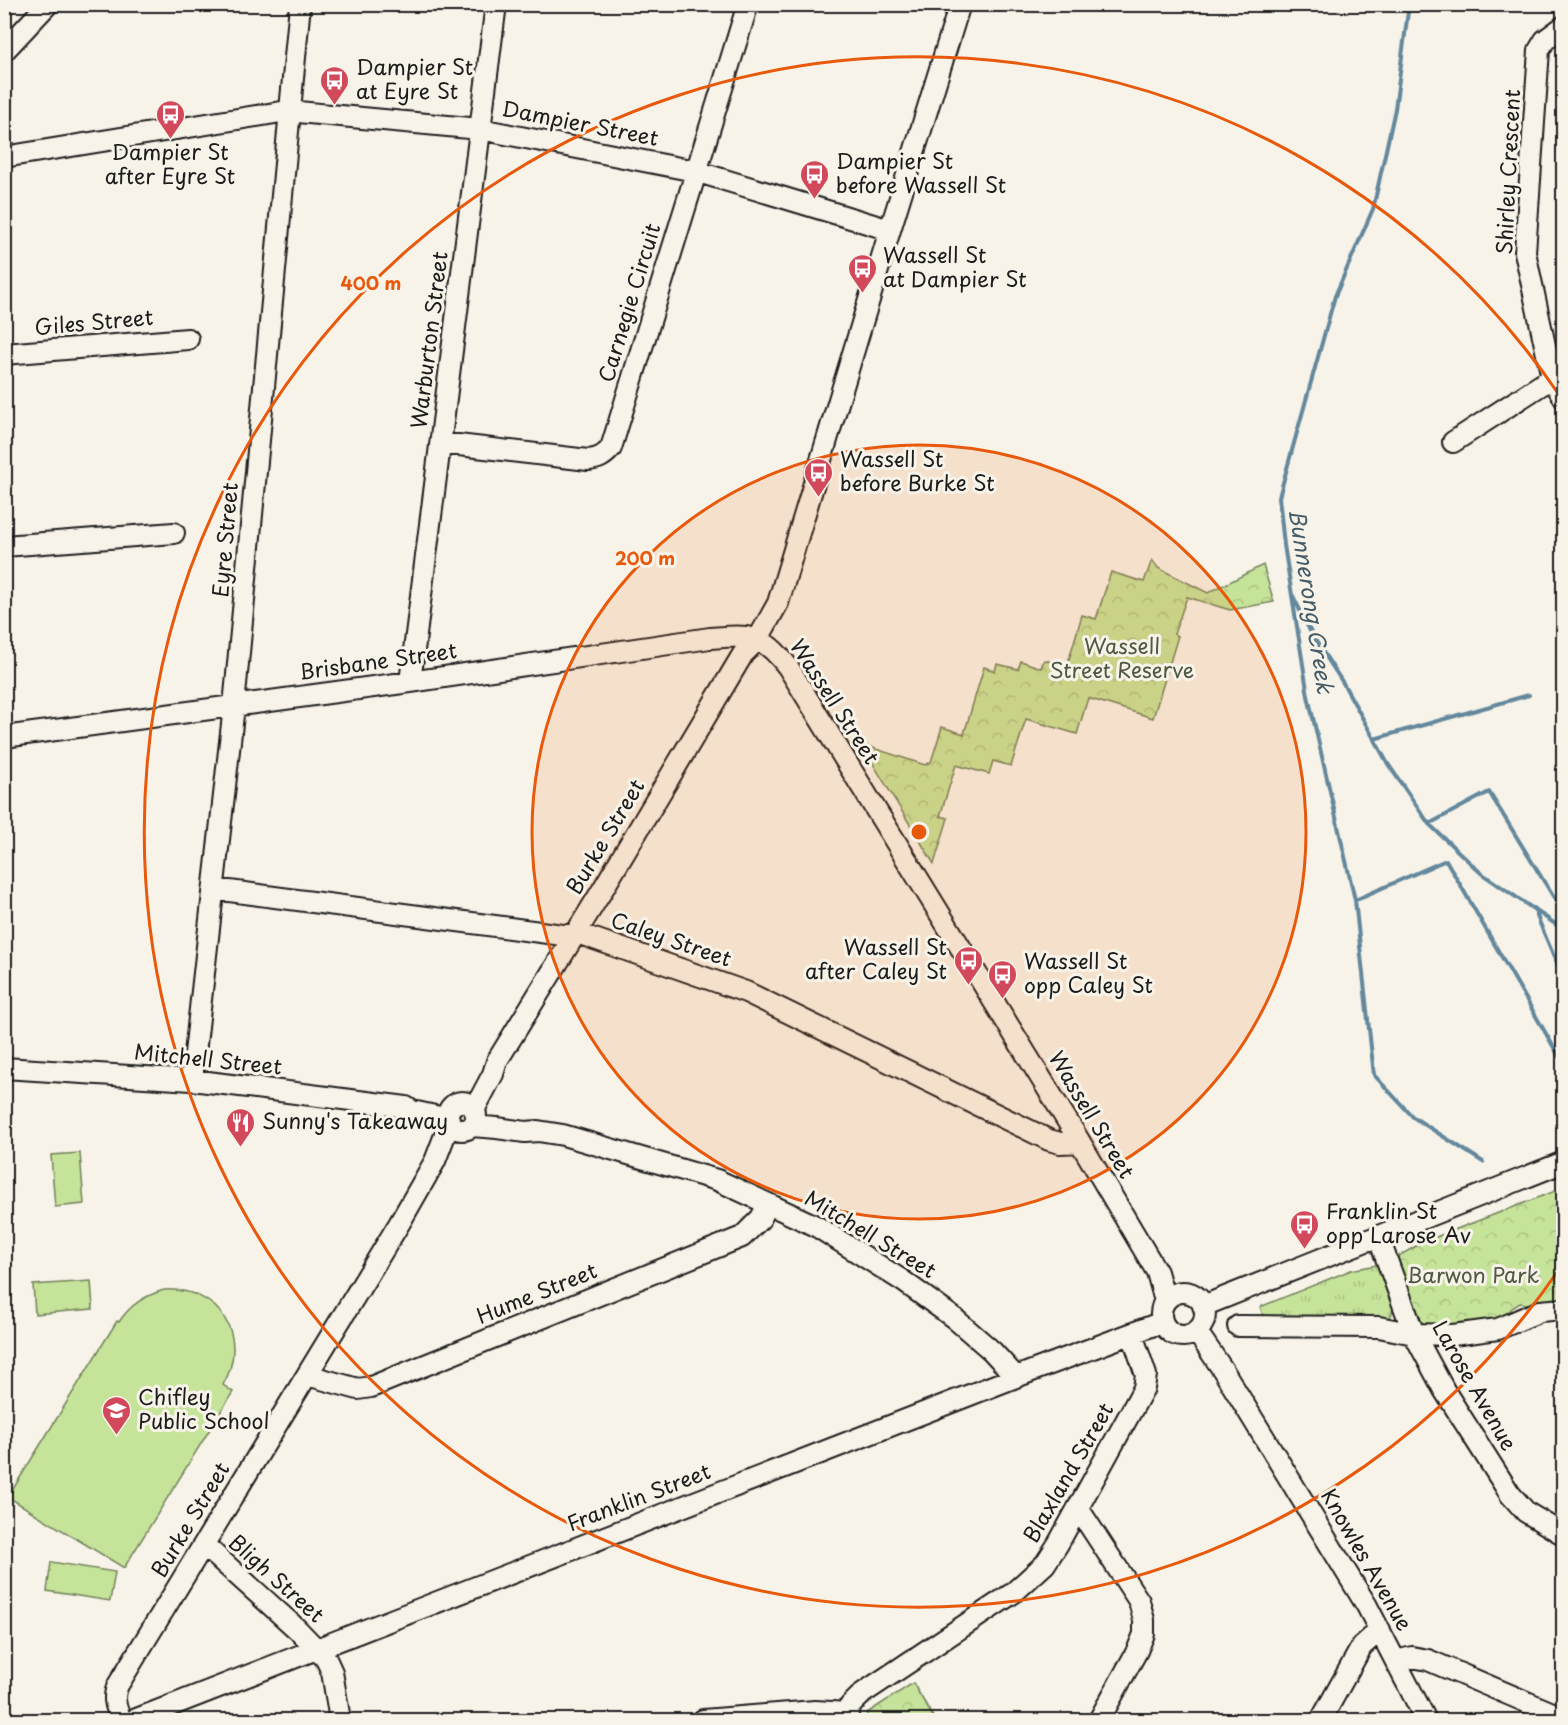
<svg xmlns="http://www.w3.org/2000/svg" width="1568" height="1725" viewBox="0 0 1568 1725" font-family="'Playpen Sans',sans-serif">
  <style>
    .grass { fill: url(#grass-tufts); stroke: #71805b; stroke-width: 1.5 }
    .forest { fill: url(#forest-crowns); stroke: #71805b; stroke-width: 1.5 }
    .pitch { fill: #c6e39a; stroke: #71805b; stroke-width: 1.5 }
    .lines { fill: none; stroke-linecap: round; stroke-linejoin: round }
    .stream { stroke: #63879c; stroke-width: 4 }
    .minor-casing { stroke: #1c1c1c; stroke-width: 24 }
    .minor { stroke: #f7f3e8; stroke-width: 20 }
    .ring { fill: none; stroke: #e8590c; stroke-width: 3 }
    .labels { text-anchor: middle; stroke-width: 6; stroke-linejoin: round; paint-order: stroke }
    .poi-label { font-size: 21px; fill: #1c1c1c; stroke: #f7f3e8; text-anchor: start }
    .street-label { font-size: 21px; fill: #1c1c1c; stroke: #f7f3e8 }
    .park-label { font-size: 21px; fill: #4f5842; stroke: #f7f3e8 }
    .water-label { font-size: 22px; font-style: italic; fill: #455a67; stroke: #f7f3e8 }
    .centre { fill: #e8590c; stroke: #f7f3e8; stroke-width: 3 }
    .ring-label { font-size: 18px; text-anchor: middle; font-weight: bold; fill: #e8590c; stroke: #f7f3e8; stroke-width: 6; stroke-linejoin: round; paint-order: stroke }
  </style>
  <defs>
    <pattern id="grass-tufts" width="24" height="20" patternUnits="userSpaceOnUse" patternTransform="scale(1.5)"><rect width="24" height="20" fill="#c6e39a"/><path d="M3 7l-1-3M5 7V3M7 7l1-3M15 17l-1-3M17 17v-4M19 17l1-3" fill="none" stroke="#aac284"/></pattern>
    <pattern id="forest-crowns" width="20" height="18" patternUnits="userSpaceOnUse" patternTransform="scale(1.5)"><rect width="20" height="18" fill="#c6e39a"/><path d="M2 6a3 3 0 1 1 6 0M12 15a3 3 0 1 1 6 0" fill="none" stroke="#aac284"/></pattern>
  </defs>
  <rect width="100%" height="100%" fill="#f7f3e8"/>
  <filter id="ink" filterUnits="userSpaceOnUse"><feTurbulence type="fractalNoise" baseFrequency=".0167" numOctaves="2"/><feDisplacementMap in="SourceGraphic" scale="12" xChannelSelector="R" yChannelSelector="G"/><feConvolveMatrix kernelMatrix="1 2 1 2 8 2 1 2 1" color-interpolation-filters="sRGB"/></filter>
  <g filter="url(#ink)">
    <path class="grass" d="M 1381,1264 C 1387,1281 1400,1305 1388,1321 L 1265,1320 L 1260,1307 L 1351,1270 Z"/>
    <path class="forest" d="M 1152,560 L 1158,568 L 1208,593 L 1263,565 L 1274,602 L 1230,610 L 1187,597 L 1174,634 L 1178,636 L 1153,718 L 1088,698 L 1077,734 L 1026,719 L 1011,766 L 993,761 L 989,774 L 956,765 L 940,816 L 948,818 L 934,864 L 861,744 L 925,765 L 931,762 L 942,727 L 964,734 L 984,667 L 995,671 L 997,664 L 1018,669 L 1021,661 L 1041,668 L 1044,660 L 1067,666 L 1082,615 L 1096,619 L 1111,572 L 1144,582 Z
      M 1563,1188 L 1563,1302 L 1533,1305 L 1520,1303 L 1512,1308 L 1503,1318 L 1487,1325 L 1422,1326 L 1418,1321 L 1397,1257 L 1423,1242 Z
      M 913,1683 L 935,1720 L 866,1720 L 867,1713 Z"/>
    <path class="pitch" d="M 80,1153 L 84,1204 L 55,1207 L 51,1155 Z
      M 91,1281 L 93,1309 L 35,1314 L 33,1285 Z
      M 164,1290 C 220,1287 250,1337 223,1385 L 233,1392 L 124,1568 L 8,1497 L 117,1321 L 119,1322 C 130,1305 144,1296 164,1290 Z
      M 51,1562 L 115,1572 L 110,1601 L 47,1591 Z"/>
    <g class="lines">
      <path class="stream" d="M 1409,4 L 1395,109 L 1373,209 L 1335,296 L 1279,497 L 1284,545 L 1308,696 L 1355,900 L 1374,1075 L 1413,1117 L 1483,1162
        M 1293,596 L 1312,635 L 1343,683 L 1388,764 L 1429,824 L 1481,873 L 1564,930
        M 1374,739 L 1529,695
        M 1429,824 L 1489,792 L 1564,914
        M 1355,900 L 1446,860 L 1564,1065
        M 1534,908 C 1543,934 1557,959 1564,985
        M 1561,1010 L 1564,1002"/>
      <defs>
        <path id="minor" d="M 1564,26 L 1545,40 L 1539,50 L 1525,252 L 1552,378 L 1564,398
          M 4,51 L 48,4
          M 4,157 L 281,112 L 298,112 L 480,129 L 695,171 L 890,230
          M 4,354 L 188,339
          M 1453,442 L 1561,372
          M 441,443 L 588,460 C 599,459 604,456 611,448 L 748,4
          M 4,546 L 174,533
          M 410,682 L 496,4
          M 4,737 L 410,682 L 710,638 C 750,635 762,633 788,667 L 1071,1127 L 1157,1272 L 1165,1301
          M 214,889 L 563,935 L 583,935 L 746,992 L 1049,1140 L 1060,1143 L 1080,1142
          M 4,1068 L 192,1080 L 406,1107 L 412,1111 L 449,1119
          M 192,1080 L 234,706 L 300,4
          M448 1116a14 14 0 1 1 28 0a14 14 0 1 1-28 0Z
          M 474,1110 L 493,1074 L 497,1061 L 600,894 L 743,654 L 758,639 L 778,603 L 890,230 L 960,4
          M 472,1126 L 497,1128 L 525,1132 L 538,1131 L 563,1135 L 717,1180 L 816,1226 L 903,1281 L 954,1318 L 992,1351 L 1016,1377
          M 1378,1236 L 1414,1334 L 1444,1390 L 1510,1494 L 1526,1512 L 1564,1535
          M1161 1314a22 22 0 1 1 44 0a22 22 0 1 1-44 0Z
          M 1203,1306 L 1564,1162
          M 1238,1326 L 1379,1327 L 1414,1334 L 1453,1335 L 1498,1329 L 1540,1311 L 1564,1309
          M 1197,1332 L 1223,1370 L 1367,1606 L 1426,1720
          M 307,1375 L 358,1389 L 371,1387 L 742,1237 L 761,1218 L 768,1204
          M 1078,1508 L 1139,1601 L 1144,1620 L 1144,1634 L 1137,1651 L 1099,1720
          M 204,1545 L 297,1629 L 326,1659 L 332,1672 L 340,1720
          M 1397,1661 L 1412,1657 L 1428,1660 L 1564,1718
          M 121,1720 C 116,1707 112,1698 118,1685 L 399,1224 L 435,1161 L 450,1122
          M 134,1720 L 1016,1377 L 1162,1322
          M 703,1720 L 815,1711 L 848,1713
          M 846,1720 L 850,1706 L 863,1693 L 1013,1593 L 1045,1564 L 1058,1544 L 1144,1388 L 1146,1375 L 1132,1334
          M 1321,1720 L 1362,1646 L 1380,1630"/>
      </defs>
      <use href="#minor" class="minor-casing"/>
      <use href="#minor" class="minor"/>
    </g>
  </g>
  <circle cx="919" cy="832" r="387" fill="#e8590c" fill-opacity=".12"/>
  <g class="ring">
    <circle cx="919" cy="832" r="387"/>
    <path d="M1562 1265A775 775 0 1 1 1562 399"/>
  </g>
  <defs>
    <symbol id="bus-pin" viewBox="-11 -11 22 30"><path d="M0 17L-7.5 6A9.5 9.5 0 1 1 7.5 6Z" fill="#d1495b" stroke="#f7f3e8"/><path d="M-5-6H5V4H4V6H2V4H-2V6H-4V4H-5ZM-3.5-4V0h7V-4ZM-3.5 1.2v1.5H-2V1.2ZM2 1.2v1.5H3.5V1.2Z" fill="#fff"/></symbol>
    <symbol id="restaurant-pin" viewBox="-11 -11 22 30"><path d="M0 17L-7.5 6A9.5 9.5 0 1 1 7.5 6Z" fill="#d1495b" stroke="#f7f3e8"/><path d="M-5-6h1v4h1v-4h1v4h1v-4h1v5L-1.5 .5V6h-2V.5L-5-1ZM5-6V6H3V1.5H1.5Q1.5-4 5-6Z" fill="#fff"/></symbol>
    <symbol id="school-pin" viewBox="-11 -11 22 30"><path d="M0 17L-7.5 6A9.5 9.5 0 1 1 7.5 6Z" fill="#d1495b" stroke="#f7f3e8"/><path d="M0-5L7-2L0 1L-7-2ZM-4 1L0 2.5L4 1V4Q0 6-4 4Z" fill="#fff"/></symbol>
  </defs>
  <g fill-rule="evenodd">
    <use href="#bus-pin" x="318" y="64" width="33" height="45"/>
    <use href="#bus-pin" x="154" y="98" width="33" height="45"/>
    <use href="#bus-pin" x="798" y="158" width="33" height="45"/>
    <use href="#bus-pin" x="846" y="252" width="33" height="45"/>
    <use href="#bus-pin" x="802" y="456" width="33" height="45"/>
    <use href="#bus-pin" x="952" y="944" width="33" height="45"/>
    <use href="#bus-pin" x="986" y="958" width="33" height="45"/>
    <use href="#restaurant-pin" x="224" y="1106" width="33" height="45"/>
    <use href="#bus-pin" x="1288" y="1208" width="33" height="45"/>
    <use href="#school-pin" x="100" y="1394" width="33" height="45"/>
  </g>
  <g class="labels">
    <g class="poi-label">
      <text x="356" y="75">Dampier St<tspan x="356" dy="24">at Eyre St</tspan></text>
      <text x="170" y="160" text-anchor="middle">Dampier St<tspan x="170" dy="24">after Eyre St</tspan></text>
      <text x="836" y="169">Dampier St<tspan x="836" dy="24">before Wassell St</tspan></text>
      <text x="883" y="263">Wassell St<tspan x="883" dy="24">at Dampier St</tspan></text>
      <text x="840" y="467">Wassell St<tspan x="840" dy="24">before Burke St</tspan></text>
      <text x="947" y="955" text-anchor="end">Wassell St<tspan x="947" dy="24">after Caley St</tspan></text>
      <text x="1024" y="969">Wassell St<tspan x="1024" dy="24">opp Caley St</tspan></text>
      <text x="262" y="1129">Sunny's Takeaway</text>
      <text x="1326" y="1219">Franklin St<tspan x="1326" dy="24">opp Larose Av</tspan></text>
      <text x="138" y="1405">Chifley<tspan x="138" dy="24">Public School</tspan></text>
    </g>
    <g class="street-label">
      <text transform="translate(580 124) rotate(11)" y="7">Dampier Street</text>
      <text transform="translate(1509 172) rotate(-87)" y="7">Shirley Crescent</text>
      <text transform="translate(630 303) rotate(-73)" y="7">Carnegie Circuit</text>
      <text transform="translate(94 323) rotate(-5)" y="7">Giles Street</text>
      <text transform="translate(430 340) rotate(-83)" y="7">Warburton Street</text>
      <text transform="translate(226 540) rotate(-85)" y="7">Eyre Street</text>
      <text transform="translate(378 662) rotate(-8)" y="7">Brisbane Street</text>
      <text transform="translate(834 702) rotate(57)" y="7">Wassell Street</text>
      <text transform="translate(606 837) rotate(-59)" y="7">Burke Street</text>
      <text transform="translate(671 940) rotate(19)" y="7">Caley Street</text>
      <text transform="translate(208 1060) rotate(6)" y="7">Mitchell Street</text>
      <text transform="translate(1091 1115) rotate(59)" y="7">Wassell Street</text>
      <text transform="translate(870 1235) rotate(31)" y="7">Mitchell Street</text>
      <text transform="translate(537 1294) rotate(-22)" y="7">Hume Street</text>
      <text transform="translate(1474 1386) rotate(60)" y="7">Larose Avenue</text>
      <text transform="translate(1069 1473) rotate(-60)" y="7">Blaxland Street</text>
      <text transform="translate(639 1498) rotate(-21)" y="7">Franklin Street</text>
      <text transform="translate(191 1520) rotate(-59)" y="7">Burke Street</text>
      <text transform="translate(1366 1560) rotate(60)" y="7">Knowles Avenue</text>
      <text transform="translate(276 1579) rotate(42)" y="7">Bligh Street</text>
    </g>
    <g class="park-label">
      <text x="1122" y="654">Wassell<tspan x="1122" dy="24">Street Reserve</tspan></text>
      <text x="1473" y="1283">Barwon Park</text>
    </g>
    <g class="water-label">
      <text transform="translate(1311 601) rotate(81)" y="8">Bunnerong Creek</text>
    </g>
  </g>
  <circle cx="919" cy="832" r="9" class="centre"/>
  <g class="ring-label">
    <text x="371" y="290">400 m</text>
    <text x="645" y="565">200 m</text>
  </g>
  <rect width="1568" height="1725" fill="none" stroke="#f7f3e8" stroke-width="24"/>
  <rect x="12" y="12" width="1544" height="1701" fill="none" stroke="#1c1c1c" stroke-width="2" filter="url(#ink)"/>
</svg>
